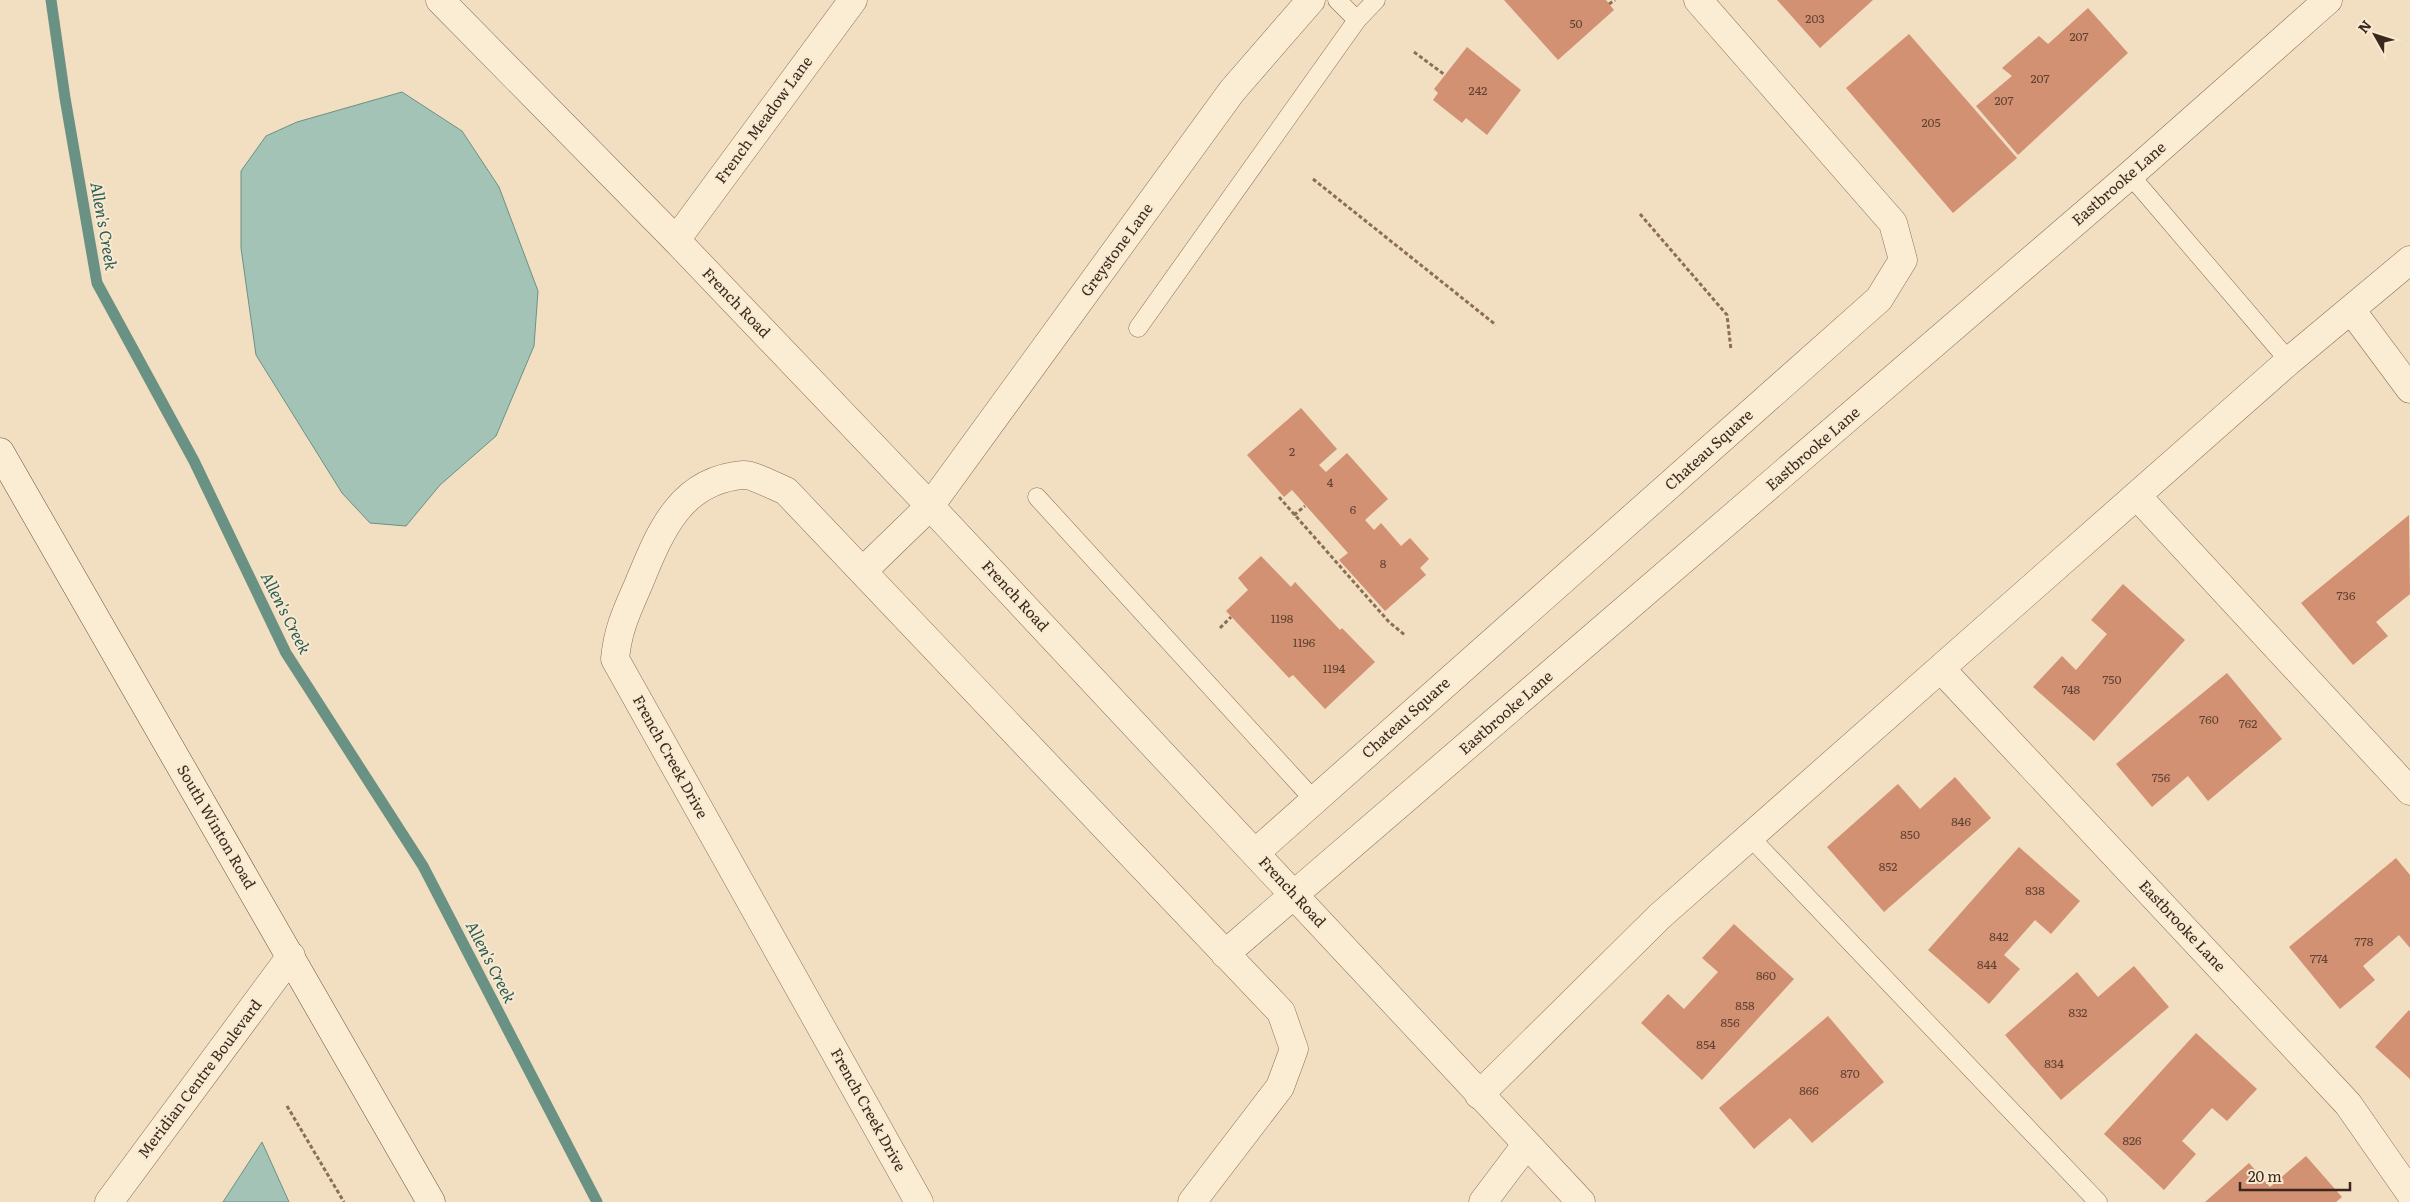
<svg xmlns="http://www.w3.org/2000/svg" width="2410" height="1202" viewBox="0 0 2410 1202" font-family="Literata,serif">
  <style>
    .water { fill: #a3c3b7; stroke: #6a9284 }
    .lines { fill: none; stroke-linecap: round; stroke-linejoin: round }
    .stream { stroke: #6a9284; stroke-width: 11 }
    .building { fill: #d39173 }
    .service-casing { stroke: #8c6e56; stroke-width: 19 }
    .minor-casing { stroke: #8c6e56; stroke-width: 29 }
    .tertiary-casing { stroke: #8c6e56; stroke-width: 29 }
    .secondary-casing { stroke: #6e4f3a; stroke-width: 29 }
    .path { stroke: #8c6e56; stroke-width: 3; stroke-dasharray: 4 2.5; stroke-linecap: butt }
    .service { stroke: #fbecd4; stroke-width: 18 }
    .minor { stroke: #fbecd4; stroke-width: 28 }
    .tertiary { stroke: #fbecd4; stroke-width: 28 }
    .secondary { stroke: #fbecd4; stroke-width: 28 }
    .labels { text-anchor: middle; stroke-width: 4; stroke-linejoin: round; paint-order: stroke }
    .number-label { font-size: 12px; fill: #614232 }
    .street-label { font-size: 15px; fill: #3b281c; stroke: #f8e9d1 }
    .water-label { font-size: 16px; font-style: italic; fill: #2a5c53; stroke: #f8e9d1 }
  </style>
  <rect width="100%" height="100%" fill="#f2dec0"/>
  <path class="water" d="M 402,92 L 462,131 L 499,187 L 538,291 L 534,346 L 496,436 L 440,485 L 406,526 L 370,523 L 342,493 L 256,355 L 241,248 L 241,171 L 266,136 L 297,122 Z
    M 262,1142 L 289,1202 L 223,1202 Z"/>
  <g class="lines">
    <path class="stream" d="M 51,0 L 65,98 L 97,283 L 194,461 L 286,653 L 423,866 L 597,1202"/>
  </g>
  <path class="building" d="M 1504,0 L 1606,0 L 1614,10 L 1558,60 Z
    M 1777,0 L 1873,0 L 1820,48 Z
    M 2088,8 L 2128,53 L 2018,155 L 1976,106 L 2012,76 L 2002,68 L 2039,36 L 2048,44 Z
    M 1909,34 L 2017,158 L 1953,213 L 1846,88 Z
    M 1467,47 L 1521,90 L 1487,135 L 1466,118 L 1462,123 L 1433,100 L 1438,93 L 1434,89 Z
    M 1301,408 L 1337,449 L 1319,465 L 1326,472 L 1347,453 L 1388,499 L 1365,520 L 1374,530 L 1381,523 L 1401,546 L 1410,538 L 1429,559 L 1420,568 L 1426,575 L 1385,611 L 1339,560 L 1348,553 L 1292,490 L 1284,497 L 1247,455 Z
    M 2409,515 L 2410,594 L 2376,622 L 2388,636 L 2353,665 L 2301,603 Z
    M 1261,556 L 1291,587 L 1295,582 L 1340,630 L 1342,628 L 1375,662 L 1325,709 L 1293,675 L 1289,678 L 1226,611 L 1248,590 L 1238,578 Z
    M 2123,584 L 2185,640 L 2094,741 L 2033,687 L 2062,656 L 2076,670 L 2107,634 L 2091,620 Z
    M 2227,673 L 2282,739 L 2208,801 L 2188,776 L 2152,807 L 2116,764 Z
    M 1955,777 L 1991,818 L 1884,912 L 1827,847 L 1898,784 L 1920,809 Z
    M 2019,847 L 2080,901 L 2051,934 L 2035,920 L 2004,955 L 2020,969 L 1989,1004 L 1928,950 Z
    M 2396,858 L 2410,875 L 2410,948 L 2399,935 L 2363,966 L 2375,980 L 2340,1009 L 2289,947 Z
    M 1734,924 L 1794,979 L 1702,1080 L 1641,1023 L 1668,994 L 1684,1009 L 1718,972 L 1702,958 Z
    M 2134,966 L 2169,1007 L 2061,1100 L 2005,1035 L 2077,972 L 2098,997 Z
    M 2409,1010 L 2410,1011 L 2410,1079 L 2375,1047 Z
    M 1828,1016 L 1884,1082 L 1812,1143 L 1790,1118 L 1754,1149 L 1719,1108 Z
    M 2196,1033 L 2257,1089 L 2227,1121 L 2212,1108 L 2182,1141 L 2196,1154 L 2164,1190 L 2104,1134 Z
    M 2306,1156 L 2342,1197 L 2336,1202 L 2205,1202 L 2249,1163 L 2270,1187 Z"/>
  <g class="lines">
    <defs>
      <path id="service" d="M 1357,20 L 1376,0
        M 2130,175 L 2289,361
        M 1138,328 L 1357,20 L 1337,0
        M 1037,497 L 1314,800
        M 1751,838 L 2098,1202"/>
      <path id="minor" d="M 676,240 L 853,0
        M 2352,311 L 2410,389
        M 2137,496 L 2410,791
        M 863,571 L 930,506 L 1232,91 L 1311,0
        M 1941,669 L 2348,1104 L 2410,1193
        M 1255,853 L 1879,299 L 1903,260 L 1893,223 L 1698,0
        M 1225,954 L 2130,175 L 2328,0
        M 1479,1095 L 1660,916 L 2289,361 L 2410,260
        M 109,1202 L 291,956
        M 919,1202 L 615,659 C 618,628 627,611 639,583 C 660,532 680,480 743,475 C 752,474 776,487 786,491 L 1281,1012 L 1294,1049 L 1280,1087 L 1192,1202
        M 1483,1202 L 1526,1145"/>
      <path id="tertiary" d="M 440,0 L 676,240 L 930,506 L 1581,1202"/>
      <path id="secondary" d="M 0,452 L 431,1202"/>
    </defs>
    <use href="#service" class="service-casing"/>
    <use href="#minor" class="minor-casing"/>
    <use href="#tertiary" class="tertiary-casing"/>
    <use href="#secondary" class="secondary-casing"/>
    <path class="path" d="M 1609,4 L 1615,0
      M 1414,52 L 1445,75
      M 1313,179 L 1496,325
      M 1640,214 L 1727,315 L 1731,350
      M 1279,497 L 1389,622 L 1406,636
      M 1294,515 L 1305,506
      M 1220,628 L 1231,617
      M 287,1106 L 344,1202"/>
    <use href="#service" class="service"/>
    <use href="#minor" class="minor"/>
    <use href="#tertiary" class="tertiary"/>
    <use href="#secondary" class="secondary"/>
  </g>
  <g class="labels">
    <g class="number-label">
      <text x="1815" y="23">203</text>
      <text x="1576" y="28">50</text>
      <text x="2079" y="41">207</text>
      <text x="2040" y="83">207</text>
      <text x="1478" y="95">242</text>
      <text x="2004" y="105">207</text>
      <text x="1931" y="127">205</text>
      <text x="1292" y="456">2</text>
      <text x="1330" y="487">4</text>
      <text x="1353" y="514">6</text>
      <text x="1383" y="568">8</text>
      <text x="2346" y="600">736</text>
      <text x="1282" y="623">1198</text>
      <text x="1304" y="647">1196</text>
      <text x="1334" y="673">1194</text>
      <text x="2112" y="684">750</text>
      <text x="2071" y="694">748</text>
      <text x="2209" y="724">760</text>
      <text x="2248" y="728">762</text>
      <text x="2161" y="782">756</text>
      <text x="1961" y="826">846</text>
      <text x="1910" y="839">850</text>
      <text x="1888" y="871">852</text>
      <text x="2035" y="895">838</text>
      <text x="1999" y="941">842</text>
      <text x="2364" y="946">778</text>
      <text x="2319" y="963">774</text>
      <text x="1987" y="969">844</text>
      <text x="1766" y="980">860</text>
      <text x="1745" y="1010">858</text>
      <text x="2078" y="1017">832</text>
      <text x="1730" y="1027">856</text>
      <text x="1706" y="1049">854</text>
      <text x="2054" y="1068">834</text>
      <text x="1850" y="1078">870</text>
      <text x="1809" y="1095">866</text>
      <text x="2132" y="1145">826</text>
    </g>
    <g class="street-label">
      <text transform="translate(764 120) rotate(-54)" y="5">French Meadow Lane</text>
      <text transform="translate(2119 184) rotate(-41)" y="5">Eastbrooke Lane</text>
      <text transform="translate(1117 250) rotate(-54)" y="5">Greystone Lane</text>
      <text transform="translate(736 303) rotate(46)" y="5">French Road</text>
      <text transform="translate(1813 449) rotate(-41)" y="5">Eastbrooke Lane</text>
      <text transform="translate(1709 450) rotate(-42)" y="5">Chateau Square</text>
      <text transform="translate(1015 596) rotate(47)" y="5">French Road</text>
      <text transform="translate(1506 713) rotate(-41)" y="5">Eastbrooke Lane</text>
      <text transform="translate(1406 718) rotate(-42)" y="5">Chateau Square</text>
      <text transform="translate(670 757) rotate(61)" y="5">French Creek Drive</text>
      <text transform="translate(216 827) rotate(60)" y="5">South Winton Road</text>
      <text transform="translate(1292 892) rotate(47)" y="5">French Road</text>
      <text transform="translate(2182 926) rotate(47)" y="5">Eastbrooke Lane</text>
      <text transform="translate(200 1079) rotate(-53)" y="5">Meridian Centre Boulevard</text>
      <text transform="translate(868 1110) rotate(61)" y="5">French Creek Drive</text>
    </g>
    <g class="water-label">
      <text transform="translate(104 226) rotate(80)" y="6">Allen's Creek</text>
      <text transform="translate(286 613) rotate(63)" y="6">Allen's Creek</text>
      <text transform="translate(491 962) rotate(63)" y="6">Allen's Creek</text>
    </g>
  </g>
  <g transform="translate(2375 35) rotate(309)" stroke="#f8e9d1" stroke-width="4" paint-order="stroke">
  <path d="M0-4L9 19L0 12L-9 19Z" fill="#3b281c"/>
  <text y="-8" font-size="14" font-weight="bold" text-anchor="middle" fill="#3b281c">N</text>
  </g>
  <path d="M2240 1182v8h110v-8" fill="none" stroke="#3b281c" stroke-width="2.5"/>
  <text x="2248" y="1182" font-size="15" fill="#3b281c" stroke="#f8e9d1" stroke-width="4" paint-order="stroke">20 m</text>
</svg>
